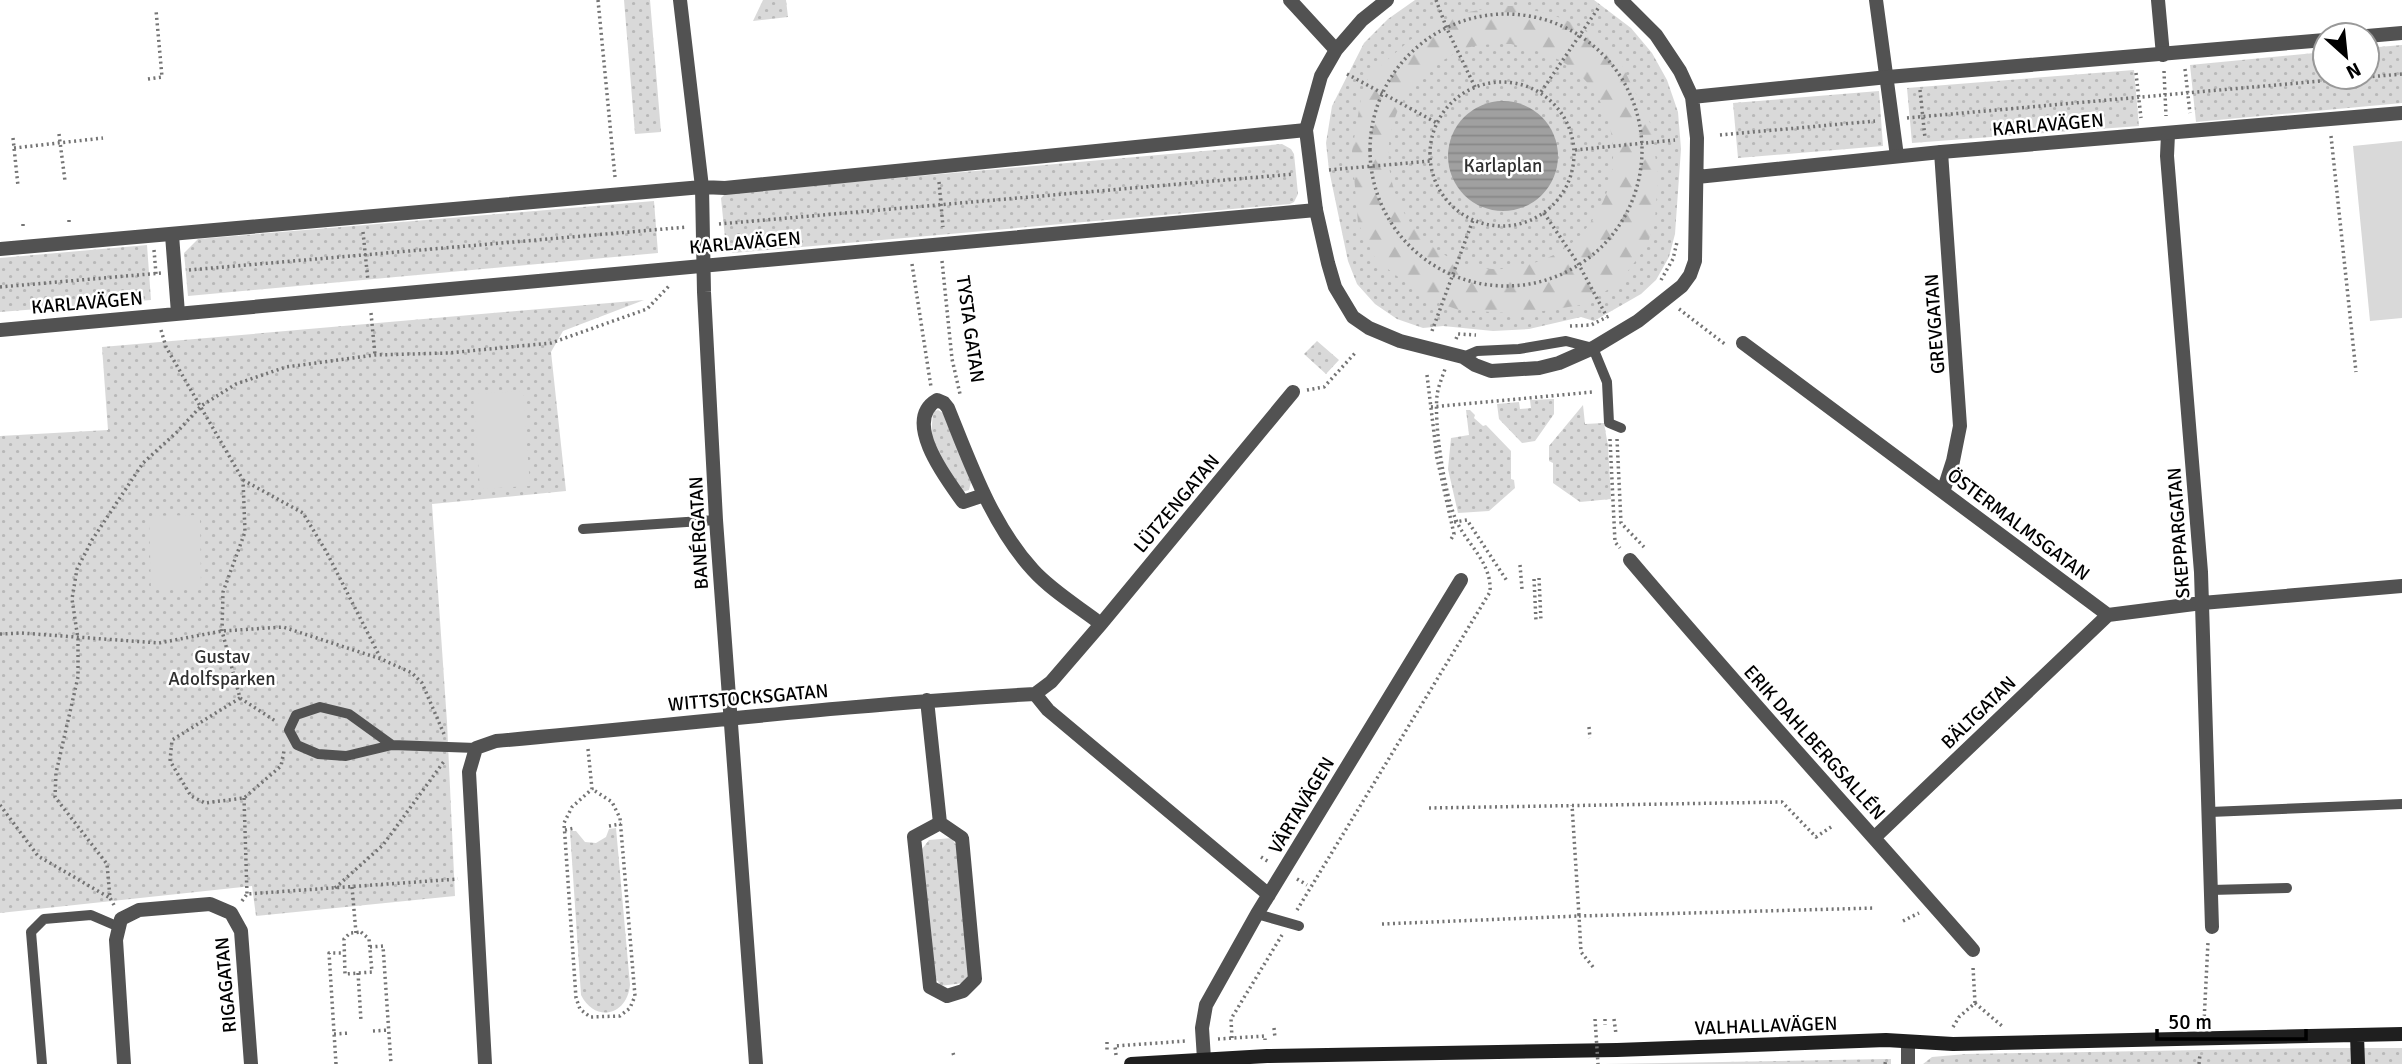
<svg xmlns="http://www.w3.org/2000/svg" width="2402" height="1064" viewBox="0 0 2402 1064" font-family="Signika,sans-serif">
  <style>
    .green { fill: url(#green-dots) }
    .forest { fill: url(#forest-firs); fill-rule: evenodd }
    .pitch { fill: #d9d9d9 }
    .water { fill: url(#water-rules) }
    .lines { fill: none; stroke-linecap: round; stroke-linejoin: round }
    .path { stroke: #747474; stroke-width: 3.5; stroke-dasharray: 2 3.5; stroke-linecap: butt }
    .service { stroke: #525252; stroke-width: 10 }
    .minor { stroke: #525252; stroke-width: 14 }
    .tertiary { stroke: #525252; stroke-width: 14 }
    .secondary { stroke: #1f1f1f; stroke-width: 14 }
    .path-bridge { stroke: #747474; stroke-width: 3.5; stroke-dasharray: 2 3.5; stroke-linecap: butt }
    .labels { text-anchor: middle; stroke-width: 5; stroke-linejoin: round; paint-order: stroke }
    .street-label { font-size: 19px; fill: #000; stroke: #fff }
    .park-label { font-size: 19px; fill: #303030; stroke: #fff }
  </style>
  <defs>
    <pattern id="green-dots" width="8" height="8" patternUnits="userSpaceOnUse" patternTransform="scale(1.75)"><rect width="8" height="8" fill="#d9d9d9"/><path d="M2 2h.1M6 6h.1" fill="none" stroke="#b8b8b8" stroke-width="1.8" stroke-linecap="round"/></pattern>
    <pattern id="forest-firs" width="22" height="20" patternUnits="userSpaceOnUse" patternTransform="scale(1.75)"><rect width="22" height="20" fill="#d9d9d9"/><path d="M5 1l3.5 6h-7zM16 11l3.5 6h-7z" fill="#b8b8b8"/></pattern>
    <pattern id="water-rules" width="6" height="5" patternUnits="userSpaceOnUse" patternTransform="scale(1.75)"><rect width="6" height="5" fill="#a0a0a0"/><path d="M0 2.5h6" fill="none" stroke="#888"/></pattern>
  </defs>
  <rect width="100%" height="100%" fill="#fff"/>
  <path class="green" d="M 624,0 L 650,0 L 661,132 L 635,134 Z
    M 763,0 L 786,0 L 788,17 L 753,21 Z
    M 1415,0 L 1594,0 L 1631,28 L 1652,53 L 1667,80 L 1678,112 L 1681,149 L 1675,234 L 1669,257 L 1656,280 L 1641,294 L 1594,321 L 1581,317 L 1529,329 L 1493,331 L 1443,326 L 1423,328 L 1397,319 L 1375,304 L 1357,284 L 1348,261 L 1329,170 L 1326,143 L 1332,106 L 1364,43 L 1388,19 Z
    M 2402,45 L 2402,103 L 2196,122 L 2190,65 L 2325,52 L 2325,77 L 2367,77 L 2367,48 Z
    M 2134,70 L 2139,126 L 1912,143 L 1907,88 Z
    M 1879,91 L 1883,146 L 1738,158 L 1733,103 Z
    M 1282,144 L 1291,149 L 1294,154 L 1298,194 L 1294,202 L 1290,204 L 733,253 L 726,248 L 721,198 L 726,193 Z
    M 654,201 L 658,253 L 188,296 L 184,253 L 198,239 Z
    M 147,245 L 151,300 L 0,312 L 0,258 Z
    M 644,300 L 563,331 L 551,352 L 566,491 L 432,504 L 447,722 L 455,896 L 256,916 L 252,886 L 0,913 L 0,436 L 108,430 L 102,347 Z
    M 1317,341 L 1339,360 L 1326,374 L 1304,354 Z
    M 1554,399 L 1554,414 L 1535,441 L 1522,443 L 1499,419 L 1497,404 L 1519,402 L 1520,409 L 1531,408 L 1530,400 Z
    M 1583,405 L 1585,424 L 1604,423 L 1608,446 L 1611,499 L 1580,502 L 1553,483 L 1553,463 L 1549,461 L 1549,446 Z
    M 938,410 L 943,413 L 971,482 L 969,490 L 962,492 L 943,464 L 931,437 L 933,412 Z
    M 1466,410 L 1470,410 L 1475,415 L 1474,418 L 1483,426 L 1486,425 L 1511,451 L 1511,479 L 1514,480 L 1515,488 L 1489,511 L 1458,513 L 1448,469 L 1451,438 L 1469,435 Z
    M 616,828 L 630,985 C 627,1016 595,1023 581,995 L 570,831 L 576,831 L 585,842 L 596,843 L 606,837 L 609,829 Z
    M 952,838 L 955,844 L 960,845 L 970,976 L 965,979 L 963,983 L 940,986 L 938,981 L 932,979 L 922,849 L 929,840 Z
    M 2319,1048 L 2402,1048 L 2402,1064 L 1923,1064 L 1932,1057 L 1966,1054 Z
    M 1891,1059 L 1891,1064 L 1605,1064 L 1886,1059 Z"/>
  <path class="forest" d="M 1499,6 L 1516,6 L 1553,15 L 1575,24 L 1600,41 L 1620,61 L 1651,125 L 1658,176 L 1655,220 L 1647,246 L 1618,284 L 1581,305 L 1524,314 L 1459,310 L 1427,299 L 1376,260 L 1358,223 L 1352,151 L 1362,92 L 1369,76 L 1410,40 L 1433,24 L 1469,12 ZM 1511,44 C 1535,50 1559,56 1578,73 C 1622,113 1624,182 1588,226 C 1571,248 1550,260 1522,266 C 1414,292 1342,150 1424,75 C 1438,63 1455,51 1474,46 C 1485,44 1499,44 1511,44 Z"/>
  <path class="pitch" d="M 2402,141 L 2402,318 L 2370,321 L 2353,146 Z
    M 523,391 L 530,486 L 480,489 L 473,394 Z
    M 200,515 L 201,588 L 151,590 L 149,516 Z"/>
  <path class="water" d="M1448 156a55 55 0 1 1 110 0a55 55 0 1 1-110 0Z"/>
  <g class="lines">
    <path class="path" d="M 598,0 L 615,177
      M 1436,0 L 1447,29 L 1475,87
      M1370 150a136 136 0 1 1 272 0a136 136 0 1 1-272 0Z
      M 2185,69 L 2190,113
      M 2164,71 L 2166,116
      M 2136,73 L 2141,118
      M 1347,74 L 1437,123
      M 2367,77 L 2402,74
      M 148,79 L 162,77 L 156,10
      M1430 154a72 72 0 1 1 144 0a72 72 0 1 1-144 0Z
      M 1920,90 L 1925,138
      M 1541,92 L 1599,7
      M 1907,118 L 2365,77
      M 59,134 L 65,181
      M 1720,135 L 1875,121
      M 2331,136 L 2356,372
      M 13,138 L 18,186
      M 14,148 L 103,138
      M 1575,150 L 1675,140
      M 1329,170 L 1430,161
      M 939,182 L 943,227
      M 1544,213 L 1579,265 L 1607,317
      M 69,220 L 69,224
      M 23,224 L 23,227
      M 719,224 L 1294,174
      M 363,232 L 368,281
      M 154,250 L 156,274
      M 942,261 L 952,359 L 960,394
      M 912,264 L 931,387
      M 189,270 L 687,227
      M 1661,280 L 1673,259 L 1677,242
      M 0,287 L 161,273
      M 1679,309 L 1726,345
      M 371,313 L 375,355
      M 1570,326 L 1591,325 L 1609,316
      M 161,330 L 166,347 L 243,480 L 245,532 L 223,592 L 222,631 L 240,698 L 277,722
      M 1432,331 L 1473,220
      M 1456,339 L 1458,334 L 1476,335
      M 1427,375 L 1437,458 L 1454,534 L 1450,541
      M 1307,390 L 1324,387 L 1356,352
      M 1431,407 L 1593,392
      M 1610,439 L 1615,542 L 1620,548
      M 1617,439 L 1621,523 L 1644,547
      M 243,480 L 303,513 L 327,553 L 380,657
      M 1454,522 L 1467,520 L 1507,581
      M 1520,565 L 1522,589
      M 1539,578 L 1541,621
      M 1534,579 L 1536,621
      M 0,634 L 21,633 L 159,643 L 222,631 L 283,627 L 381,659 L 412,673 L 422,683 L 444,734
      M 240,698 L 172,740 L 170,761 L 191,796 L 205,803 L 244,798 L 281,766 L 284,751
      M 1589,727 L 1590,738
      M 588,749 L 592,789 L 572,807 L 564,823 L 576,998 L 580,1009 L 590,1017 L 620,1016 L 630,1008 L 635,996 L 620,818 L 612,802 L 592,789
      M 244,798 L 247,894
      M 0,805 L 38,856 L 110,898
      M 1429,808 L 1782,802 L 1816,837 L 1834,825
      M 609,826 L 621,824
      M 565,830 L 575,828
      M 1261,857 L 1269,862
      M 1297,879 L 1307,885
      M 352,887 L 356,933
      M 335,888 L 383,845 L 445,760
      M 242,901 L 247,894 L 458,879
      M 114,905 L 110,898 L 107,864 L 55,797 L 56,773 L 78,677 L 78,639 L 72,599 L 77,569 L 92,540 L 143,463 L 177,432 L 201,406 L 236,384 L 286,367 L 375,355 L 448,353 L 551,343 L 647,309 L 669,286
      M 1297,910 L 1490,592 C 1492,562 1467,545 1456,520 C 1444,493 1434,424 1437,396 C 1438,387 1442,378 1445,369
      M 1903,921 L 1919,913
      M 1382,924 L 1579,916 L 1572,805
      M 361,932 L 369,939 L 372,972 L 345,974 L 344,939 L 350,933 Z
      M 370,947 L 383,946 L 391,1064
      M 1593,967 L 1581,952 L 1579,916 L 1875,908
      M 358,973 L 361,1021
      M 1975,1003 L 2002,1026
      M 1605,1019 L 1605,1025
      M 1614,1019 L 1616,1034
      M 2204,1022 L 2208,942
      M 1953,1027 L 1959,1017 L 1975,1003 L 1973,967
      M 1274,1028 L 1275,1038
      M 373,1031 L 389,1030
      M 334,1034 L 350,1033
      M 1232,1038 L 1231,1019 L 1282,935
      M 1218,1039 L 1265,1036 L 1265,1040
      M 1107,1042 L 1107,1051
      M 953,1053 L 954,1056
      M 1116,1055 L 1115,1046 L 1186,1041
      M 336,1064 L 329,953 L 344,953
      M 1885,1064 L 1886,1059
      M 2199,1064 L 2200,1054"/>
    <path class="service" d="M 1463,357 L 1477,351 L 1519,349 L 1566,341 L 1593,348 L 1607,382 L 1609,423 L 1621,428
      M 583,529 L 716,520
      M 392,745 L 346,756 L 318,754 L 297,745 L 289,730 L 296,715 L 320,707 L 349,714 L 392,745 L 476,748
      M 2210,812 L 2402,804
      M 2211,890 L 2287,888
      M 1257,914 L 1299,926
      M 42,1064 L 31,932 L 44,919 L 91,915 L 119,927"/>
    <path class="minor" d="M 680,0 L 702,187 L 704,292 L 716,520 L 756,1064
      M 1876,0 L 1897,156
      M 2158,0 L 2163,55
      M 2168,134 L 2167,156 L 2201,572 L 2212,927
      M 1941,152 L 1960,426 L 1953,461 L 1943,492
      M 172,235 L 178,313
      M 0,249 L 702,187 L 725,188 L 1306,130
      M 0,330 L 1316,210
      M 1743,343 L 2108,615 L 2202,603 L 2402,586
      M 984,495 L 963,502 C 948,481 901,421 937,400 L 944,403 L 948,408 C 971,465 992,525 1033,570 C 1052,591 1079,607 1101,624
      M 1630,560 C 1742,692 1859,820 1973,950
      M 1035,694 L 1051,682 L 1101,624 L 1293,392
      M 1035,694 L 1048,710 L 1269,895
      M 927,700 L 940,823
      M 940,823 L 962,838 L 975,979 L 963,991 L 947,996 L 930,987 L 914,837 Z
      M 1875,837 L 2108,615
      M 1204,1059 L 1202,1028 L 1206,1005 L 1257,914 L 1461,580
      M 124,1064 L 116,940 L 121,919 L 139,910 L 210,904 L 231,913 L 241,931 L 251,1064
      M 485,1064 L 469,772 L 476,748 L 496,741 C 675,725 854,704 1035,694"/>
    <path class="tertiary" d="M 1290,0 L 1336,50
      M 1387,0 L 1362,20 L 1336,50 L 1321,76 L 1306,130 L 1316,210 L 1328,263 L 1335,287 L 1353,317 L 1369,328 L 1400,341 L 1463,357 L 1475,365 L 1491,371 L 1539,368 L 1559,363 L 1593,348 L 1638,321 L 1682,286 L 1690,275 L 1695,261 L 1697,138 L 1692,97 L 1680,71 L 1656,35 L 1621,0
      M 2367,36 L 2402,33
      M 1692,97 L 1888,77 L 2325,40
      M 1697,177 L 1941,152 L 2402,113
      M 1908,1064 L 1908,1042"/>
    <path class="secondary" d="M 2357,1035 L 2358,1064
      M 1131,1064 L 1267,1056 L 1617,1050 L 1886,1040 L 1953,1044 L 2402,1034"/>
    <path class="path-bridge" d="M 1595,1019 L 1598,1064"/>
  </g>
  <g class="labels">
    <g class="street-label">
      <text transform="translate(2048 124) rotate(-5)" y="7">KARLAVÄGEN</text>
      <text transform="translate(745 242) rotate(-5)" y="7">KARLAVÄGEN</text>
      <text transform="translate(87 302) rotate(-5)" y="7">KARLAVÄGEN</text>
      <text transform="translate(1934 324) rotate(-94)" y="7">GREVGATAN</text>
      <text transform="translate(971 329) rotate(82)" y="7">TYSTA GATAN</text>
      <text transform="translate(1176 503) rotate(-50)" y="7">LÜTZENGATAN</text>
      <text transform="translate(2019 524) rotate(37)" y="7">ÖSTERMALMSGATAN</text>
      <text transform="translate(698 533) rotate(-93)" y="7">BANÉRGATAN</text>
      <text transform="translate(2178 533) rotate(-94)" y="7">SKEPPARGATAN</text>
      <text transform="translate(748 697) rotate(-5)" y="7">WITTSTOCKSGATAN</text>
      <text transform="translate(1978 712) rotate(-44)" y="7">BÄLTGATAN</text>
      <text transform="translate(1815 742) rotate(48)" y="7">ERIK DAHLBERGSALLÉN</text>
      <text transform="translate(1301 805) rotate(-59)" y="7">VÄRTAVÄGEN</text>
      <text transform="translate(225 985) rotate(-95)" y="7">RIGAGATAN</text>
      <text transform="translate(1766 1025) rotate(-2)" y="7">VALHALLAVÄGEN</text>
    </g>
    <g class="park-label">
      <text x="1503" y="172">Karlaplan</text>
      <text x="222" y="663">Gustav<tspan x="222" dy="22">Adolfsparken</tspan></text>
    </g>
  </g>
  <g transform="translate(2346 56) rotate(153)"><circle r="33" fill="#ffffff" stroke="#999999" stroke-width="2"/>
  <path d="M0-5L12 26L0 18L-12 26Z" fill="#000000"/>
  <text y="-10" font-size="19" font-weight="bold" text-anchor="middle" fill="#000000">N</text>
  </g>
  <path d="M2157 1029v10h149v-10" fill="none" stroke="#000000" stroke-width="3.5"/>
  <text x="2168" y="1029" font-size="21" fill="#000000" stroke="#ffffff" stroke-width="5" paint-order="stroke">50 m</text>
</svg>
